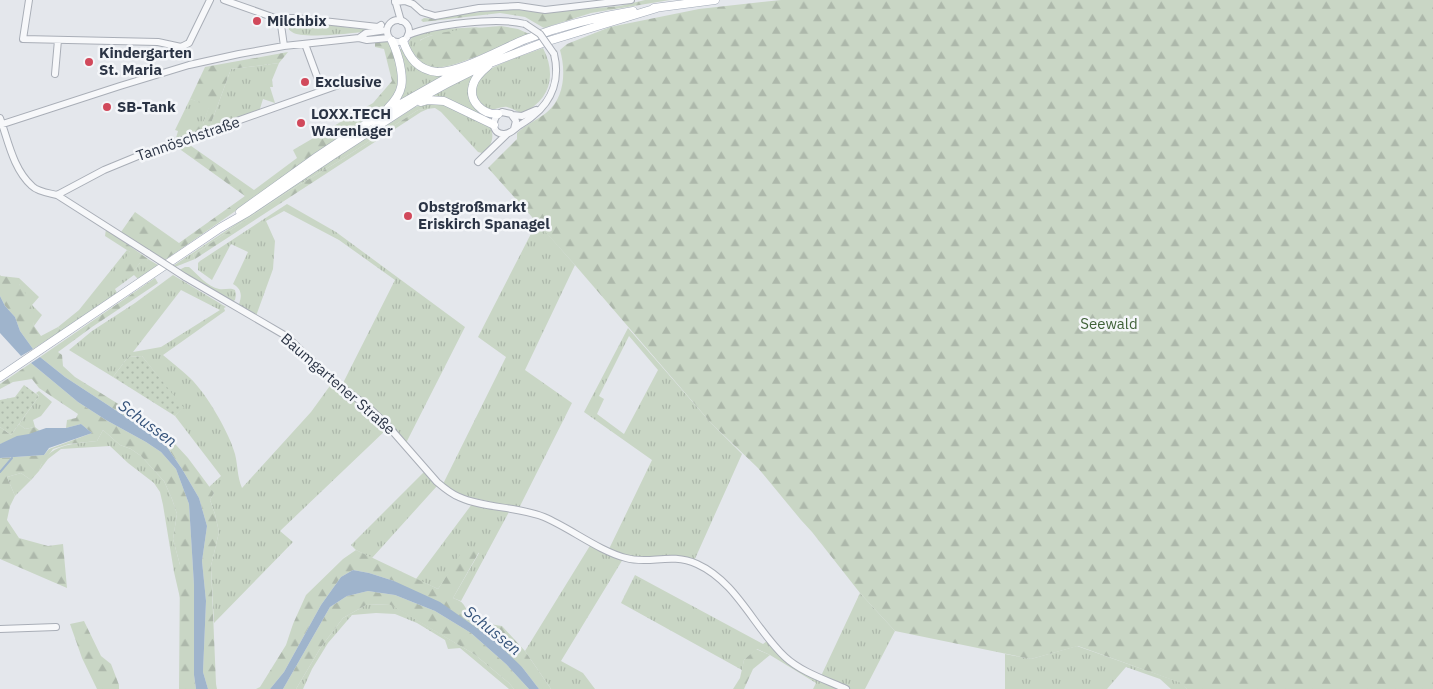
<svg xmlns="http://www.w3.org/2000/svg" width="1433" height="689" viewBox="0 0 1433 689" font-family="'IBM Plex Sans',sans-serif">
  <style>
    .grass { fill: url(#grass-tufts); fill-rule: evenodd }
    .forest { fill: url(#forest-firs) }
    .park { fill: url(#park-dots) }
    .water { fill: #9fb4cc }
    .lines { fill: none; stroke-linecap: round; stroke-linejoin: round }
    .stream { stroke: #9fb4cc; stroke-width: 2 }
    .minor-casing { stroke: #a9aeb7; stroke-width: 8 }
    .major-casing { stroke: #a3abb8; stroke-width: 9 }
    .minor { stroke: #f7f8fa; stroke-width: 6 }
    .major { stroke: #fff; stroke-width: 8 }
    .minor-bridge-casing { stroke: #a9aeb7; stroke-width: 8; stroke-linecap: butt }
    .minor-bridge { stroke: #f7f8fa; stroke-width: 6 }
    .poi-dot { fill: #d1495b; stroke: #f4f6f9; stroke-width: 2 }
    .labels { text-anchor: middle; stroke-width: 5; stroke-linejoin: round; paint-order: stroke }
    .poi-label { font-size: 15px; font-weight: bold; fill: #2b3445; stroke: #f4f6f9; text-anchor: start }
    .street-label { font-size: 15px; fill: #2b3445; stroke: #f4f6f9 }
    .park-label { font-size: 15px; fill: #3f6138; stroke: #f4f6f9 }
    .water-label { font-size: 16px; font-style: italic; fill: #34527a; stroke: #f4f6f9 }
  </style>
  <defs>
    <pattern id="grass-tufts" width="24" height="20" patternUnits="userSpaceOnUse" patternTransform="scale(1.25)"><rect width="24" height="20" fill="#c9d6c5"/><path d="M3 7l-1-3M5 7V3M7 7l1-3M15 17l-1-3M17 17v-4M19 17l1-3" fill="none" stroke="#adb8ab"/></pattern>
    <pattern id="forest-firs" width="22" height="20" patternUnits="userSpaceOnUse" patternTransform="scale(1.25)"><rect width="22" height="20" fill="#c9d6c5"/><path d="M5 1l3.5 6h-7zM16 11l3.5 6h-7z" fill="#adb8ab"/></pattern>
    <pattern id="park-dots" width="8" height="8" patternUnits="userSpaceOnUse" patternTransform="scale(1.25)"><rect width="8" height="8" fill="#c9d6c5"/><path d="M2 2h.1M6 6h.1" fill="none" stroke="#adb8ab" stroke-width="1.8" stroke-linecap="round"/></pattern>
  </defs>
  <rect width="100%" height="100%" fill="#e4e7ec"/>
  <path class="grass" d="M 294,20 L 351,28 L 374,29 L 374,31 C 359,32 303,40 292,32 C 289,30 289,30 288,26 L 290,22 Z
    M 482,27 L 429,36 L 420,40 L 439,68 L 458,64 L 442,70 L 433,69 L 415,60 L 408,44 C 410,41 411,37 415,35 C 428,28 465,28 482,27 Z
    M 543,48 C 557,75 550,101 522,113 C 517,112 512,108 507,107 C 501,106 495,111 488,109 C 482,107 477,101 476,95 C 475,89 476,82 480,77 C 490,65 528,54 543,48 Z
    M 399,49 L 402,49 C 410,68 425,76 445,75 L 395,104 Z
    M 279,63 L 272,80 L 273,87 L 270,87 L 275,103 L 263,99 L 259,112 L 209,129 L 231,69 Z
    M 477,72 L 469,88 L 488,116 L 487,118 L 445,98 L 432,96 Z
    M 190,99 L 210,105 L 203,124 L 179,140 L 177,140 L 176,138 L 178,131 L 175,130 Z
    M 434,101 L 443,103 L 490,126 C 495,137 492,146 482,153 L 478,152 L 441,112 L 435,108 L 418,110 L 339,161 L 289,191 L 193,255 L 195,259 L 175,267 L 173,266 L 314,172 L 415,107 Z
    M 287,204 L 336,232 L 465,327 L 406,443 L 377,411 L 342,385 L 395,280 L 339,240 L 284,211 L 266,221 L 275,241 L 273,269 L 256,316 L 240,307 L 239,304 C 242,296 242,289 233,284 L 248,252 L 231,244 L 212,280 L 198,270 L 198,263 L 200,261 Z
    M 537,222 L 575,265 L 525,370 L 572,403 L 519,508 L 460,495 L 443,484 L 506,357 L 478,337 Z
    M 127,250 L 130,252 L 125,270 L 128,277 L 140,263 L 146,263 L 148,259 L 158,265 L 138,279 L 134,275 L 115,289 L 117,293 L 61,331 L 58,327 L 79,310 Z
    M 185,267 L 189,267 C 197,274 208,287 219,289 C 225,290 230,287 235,290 L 236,295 L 235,300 L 232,302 L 228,301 L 179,270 Z
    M 173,275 L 226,307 L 224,308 L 225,311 L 163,355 C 172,363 182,370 190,378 C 206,393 229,432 235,454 C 238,466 237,476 242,488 L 311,412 L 332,383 L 366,408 L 388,428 L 280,531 L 293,542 L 214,623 L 211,566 L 219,532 L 215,514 L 210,500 L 214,493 L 209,487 L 221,476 L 175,416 L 183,408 L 142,356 L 128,357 L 113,377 L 69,350 L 92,331 L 135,303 ZM 181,290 L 220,310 L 161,347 L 133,352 Z
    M 19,278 L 39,297 L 32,305 L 42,315 L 34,326 L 31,314 L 19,284 Z
    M 628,328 L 711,423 L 742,454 L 694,561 L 669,556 L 645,558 L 623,555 L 609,549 L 652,460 L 584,412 ZM 629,336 L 658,370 L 624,434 L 597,414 L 604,399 L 599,396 Z
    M 39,391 L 52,402 L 41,416 L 33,420 L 35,427 L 25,429 L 19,424 L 39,396 L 36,393 Z
    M 103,430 L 120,445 L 131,449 L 141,456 L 164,481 L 172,499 L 177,514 L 173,539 L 180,565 L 180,598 L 174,572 L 163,505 L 160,492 L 154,483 L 128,463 L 110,446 L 61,449 L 48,459 L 39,471 C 47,443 73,444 97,441 Z
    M 425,471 L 437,486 L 372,558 L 356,550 L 351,545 Z
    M 21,473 L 31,480 L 15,496 L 7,477 Z
    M 472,504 L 510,510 L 461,601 L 453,598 L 479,553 L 467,546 L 438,589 L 416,579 Z
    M 591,544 L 623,559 L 561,661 L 583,673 L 595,689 L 551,689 L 525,651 Z
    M 635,575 L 763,644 L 767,641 L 778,654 L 787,662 L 840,689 L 813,689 L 816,683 L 770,655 L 757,649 L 744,660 L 742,670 L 621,603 Z
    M 860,593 L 895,631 L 865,689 L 850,689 L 821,676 Z
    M 390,604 L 474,654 L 509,683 L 514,689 L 509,689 L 460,648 L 448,649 L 445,640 L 417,623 L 395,614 L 376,613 L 352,615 L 328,643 L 312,669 L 303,689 L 296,689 L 321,647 L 343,618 L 366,605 Z
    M 1077,646 L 1182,683 L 1187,689 L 1171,689 L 1160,679 L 1126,667 L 1107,689 L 1005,689 L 1005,654 L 1031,659 Z"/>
  <path class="forest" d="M 645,0 L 670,0 L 591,13 L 544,28 L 525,17 L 500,13 L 423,22 L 421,20 L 424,18 L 437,19 L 459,14 L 512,9 L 534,12 L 553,12 L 620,6 Z
    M 781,0 L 1433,0 L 1433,689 L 1187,689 L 1181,683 L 1078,646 L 1031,659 L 895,631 L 860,593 L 812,532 L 801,520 L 758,468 L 711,423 L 575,265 L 488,168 L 517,139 L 517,133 C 525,125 537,120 546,113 C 565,98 566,71 560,50 L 567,44 L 610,27 L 699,9 Z
    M 501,26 L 518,29 L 529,34 C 512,41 452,70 437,67 C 429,66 423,62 417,57 C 416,51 415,47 419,42 C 427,31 486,27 501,26 Z
    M 386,41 L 393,47 L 400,74 L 400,86 L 388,106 L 311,157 L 273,185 L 165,260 L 121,232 L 135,212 L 179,243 L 245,196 L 174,145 L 184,141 L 254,190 L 297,158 L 293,150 L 373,103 L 392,81 L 384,49 L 375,47 L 375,42 Z
    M 288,52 L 279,63 L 231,69 L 209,129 L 179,140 L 183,125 L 203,124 L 209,106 L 190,99 L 205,67 Z
    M 430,108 L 421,112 L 195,259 L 193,255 L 289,191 L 339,161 L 418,110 Z
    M 106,229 L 148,259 L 147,263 L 140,263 L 128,278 L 123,274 L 125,270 L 120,265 L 130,252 L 105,236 Z
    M 0,275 L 1,276 L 19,278 L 19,284 L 30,300 L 34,326 L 41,336 L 58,327 L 61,331 L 33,349 L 20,331 L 15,317 L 5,306 L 0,296 Z
    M 155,278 L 158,283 L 92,327 L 58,352 L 62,355 L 63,366 L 75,377 L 165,433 L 188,458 L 214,493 L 210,500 L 215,514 L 219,532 L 211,566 L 216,684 L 217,689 L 208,689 L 203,672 L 206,601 L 202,561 L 207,526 L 199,498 L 182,469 L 167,447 L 152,434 L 65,377 L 40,357 Z
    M 31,363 L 78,402 L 106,420 L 146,442 L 161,452 L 176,469 L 189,504 L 194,585 L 194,675 L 196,689 L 179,689 L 180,565 L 173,539 L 177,514 L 172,499 L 164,481 L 141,456 L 131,449 L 120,445 L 103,430 L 97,441 L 69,444 L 53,449 L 41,465 L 39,471 L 31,480 L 21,473 L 7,477 L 15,496 L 10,506 L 7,520 L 19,538 L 48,546 L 63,544 L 67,588 L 0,559 L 0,458 L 44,455 L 49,449 L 92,433 L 81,424 L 66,428 L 67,420 L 76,418 L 78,414 L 39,388 L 32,379 L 13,382 L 0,389 L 0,384 Z
    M 19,424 L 25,429 L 35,427 L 40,431 L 0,444 L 0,427 L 11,435 Z
    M 466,545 L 479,552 L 453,598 C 467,603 462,606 471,614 C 479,621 492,625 502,626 L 525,651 L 551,689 L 539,689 L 522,667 L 394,581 L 369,573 L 353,570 L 341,577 L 321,605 L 284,672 L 270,689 L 256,689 L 260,687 L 286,645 L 293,624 L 306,595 L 343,559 L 356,550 L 438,589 Z
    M 368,591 L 395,595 L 435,611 L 471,633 L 506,664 L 529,689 L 514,689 L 509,683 L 474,654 L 389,604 L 366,605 L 343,618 L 321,647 L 296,689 L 283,689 L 330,607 L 347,596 Z
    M 84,621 L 101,656 L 111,664 L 119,685 L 119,689 L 97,689 L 82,658 L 70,624 Z
    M 756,649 L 770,655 L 753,669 L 744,689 L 733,689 L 740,678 L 744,660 Z"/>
  <path class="park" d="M 142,356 L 184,408 L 175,416 L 113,377 L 128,357 Z
    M 24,385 L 39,396 L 11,435 L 0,427 L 0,400 L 15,397 Z"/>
  <path class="water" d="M 0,296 L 5,306 L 15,317 L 20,331 L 33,349 L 21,356 L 0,333 Z
    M 40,357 L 65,377 L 152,434 L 167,447 L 182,469 L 199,498 L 207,526 L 202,561 L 206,601 L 203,672 L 208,689 L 196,689 L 194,675 L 194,585 L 189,504 L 176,469 L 161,452 L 146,442 L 106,420 L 78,402 L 31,363 Z
    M 81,424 L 92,433 L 49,448 L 44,455 L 0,458 L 0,444 L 17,436 L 29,434 L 46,428 L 66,428 Z
    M 353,570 L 369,573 L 394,581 L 440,602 L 494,640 L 522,667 L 539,689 L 529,689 L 506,664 L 471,633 L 435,611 L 395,595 L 368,591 L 347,596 L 330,607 L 283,689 L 270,689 L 284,672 L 321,605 L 341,577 Z"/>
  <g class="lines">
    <path class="stream" d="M 0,472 L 12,458"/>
    <defs>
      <path id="minor" d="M 29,0 L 23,39 L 158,42 L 181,47 L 189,43 L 210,0
        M 224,0 L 275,18 L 281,25 L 284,46
        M 395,0 L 401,21
        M 395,2 L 405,1 L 413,4 L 422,12 L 435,16 L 479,8 L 518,6 L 545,10 L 631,0
        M387 31a11 11 0 1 1 22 0a11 11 0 1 1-22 0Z
        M 280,23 L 287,18 L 295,18 L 378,27 L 381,25
        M 408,35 C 434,24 498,17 525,24
        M 359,38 L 366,33 L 387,30
        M 305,44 L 322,90
        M 55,74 L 58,40
        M 512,115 L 522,116 L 536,110
        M 0,118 C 8,140 13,169 32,186 C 38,192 49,193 57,195 L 148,253
        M 0,125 L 120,86 L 189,65 L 239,54 L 284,46 L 359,38 L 367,40 L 389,38
        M 514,129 L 516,121 L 511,114 L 502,112 C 492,116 490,133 503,134 C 510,135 515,128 520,125 C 524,122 529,120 533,116 C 553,100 560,78 554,54
        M 478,162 L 507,134
        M 57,195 L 104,170 L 138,156 L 350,81
        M 185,277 L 286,336 L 334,382 L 366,405 L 388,426 L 437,482 C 444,488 451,494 459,497 C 486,509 517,506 544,517 C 570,528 599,551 626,558 C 650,565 670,552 697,564 C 737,582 754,628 785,657 C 801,672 826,680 846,689
        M 0,629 L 56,627"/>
      <path id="major" d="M 654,8 L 715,0
        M 403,41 C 409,58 418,70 437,72 C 460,73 503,48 526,39 C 561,26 596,17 633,11
        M 488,66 C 482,71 475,77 473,85 C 468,101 483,115 498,114
        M 421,102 L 428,100 L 444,101 L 494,125
        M 388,108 C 404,92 404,81 399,60 C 397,53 395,47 392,41
        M 240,212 L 318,156 L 369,122 L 461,70
        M 0,377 L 220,228 L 248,212 L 333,155 L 424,96 L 446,84 L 480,67 L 545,42 L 657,8"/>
    </defs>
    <use href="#minor" class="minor-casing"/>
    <use href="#major" class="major-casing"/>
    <use href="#minor" class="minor"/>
    <use href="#major" class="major"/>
    <defs>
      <path id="minor-bridge" d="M 525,24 L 540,34 L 554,54
        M 148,253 L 185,277"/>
    </defs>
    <use href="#minor-bridge" class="minor-bridge-casing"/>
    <use href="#minor-bridge" class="minor-bridge"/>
  </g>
  <g class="poi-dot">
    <circle cx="257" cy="21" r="5"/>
    <circle cx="89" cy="62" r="5"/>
    <circle cx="305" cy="82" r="5"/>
    <circle cx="107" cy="107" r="5"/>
    <circle cx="301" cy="123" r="5"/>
    <circle cx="408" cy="216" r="5"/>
  </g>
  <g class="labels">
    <g class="poi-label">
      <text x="267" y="26">Milchbix</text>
      <text x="99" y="58">Kindergarten<tspan x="99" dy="17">St. Maria</tspan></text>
      <text x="315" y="87">Exclusive</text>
      <text x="117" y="112">SB-Tank</text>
      <text x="311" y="119">LOXX.TECH<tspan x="311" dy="17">Warenlager</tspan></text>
      <text x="418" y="212">Obstgroßmarkt<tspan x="418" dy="17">Eriskirch Spanagel</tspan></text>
    </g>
    <g class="street-label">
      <text transform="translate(188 139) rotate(-19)" y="5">Tannöschstraße</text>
      <text transform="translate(338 384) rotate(41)" y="5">Baumgartener Straße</text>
    </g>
    <g class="park-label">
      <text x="1109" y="329">Seewald</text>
    </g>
    <g class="water-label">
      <text transform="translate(148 423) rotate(36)" y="6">Schussen</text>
      <text transform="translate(493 630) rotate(39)" y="6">Schussen</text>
    </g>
  </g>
</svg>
